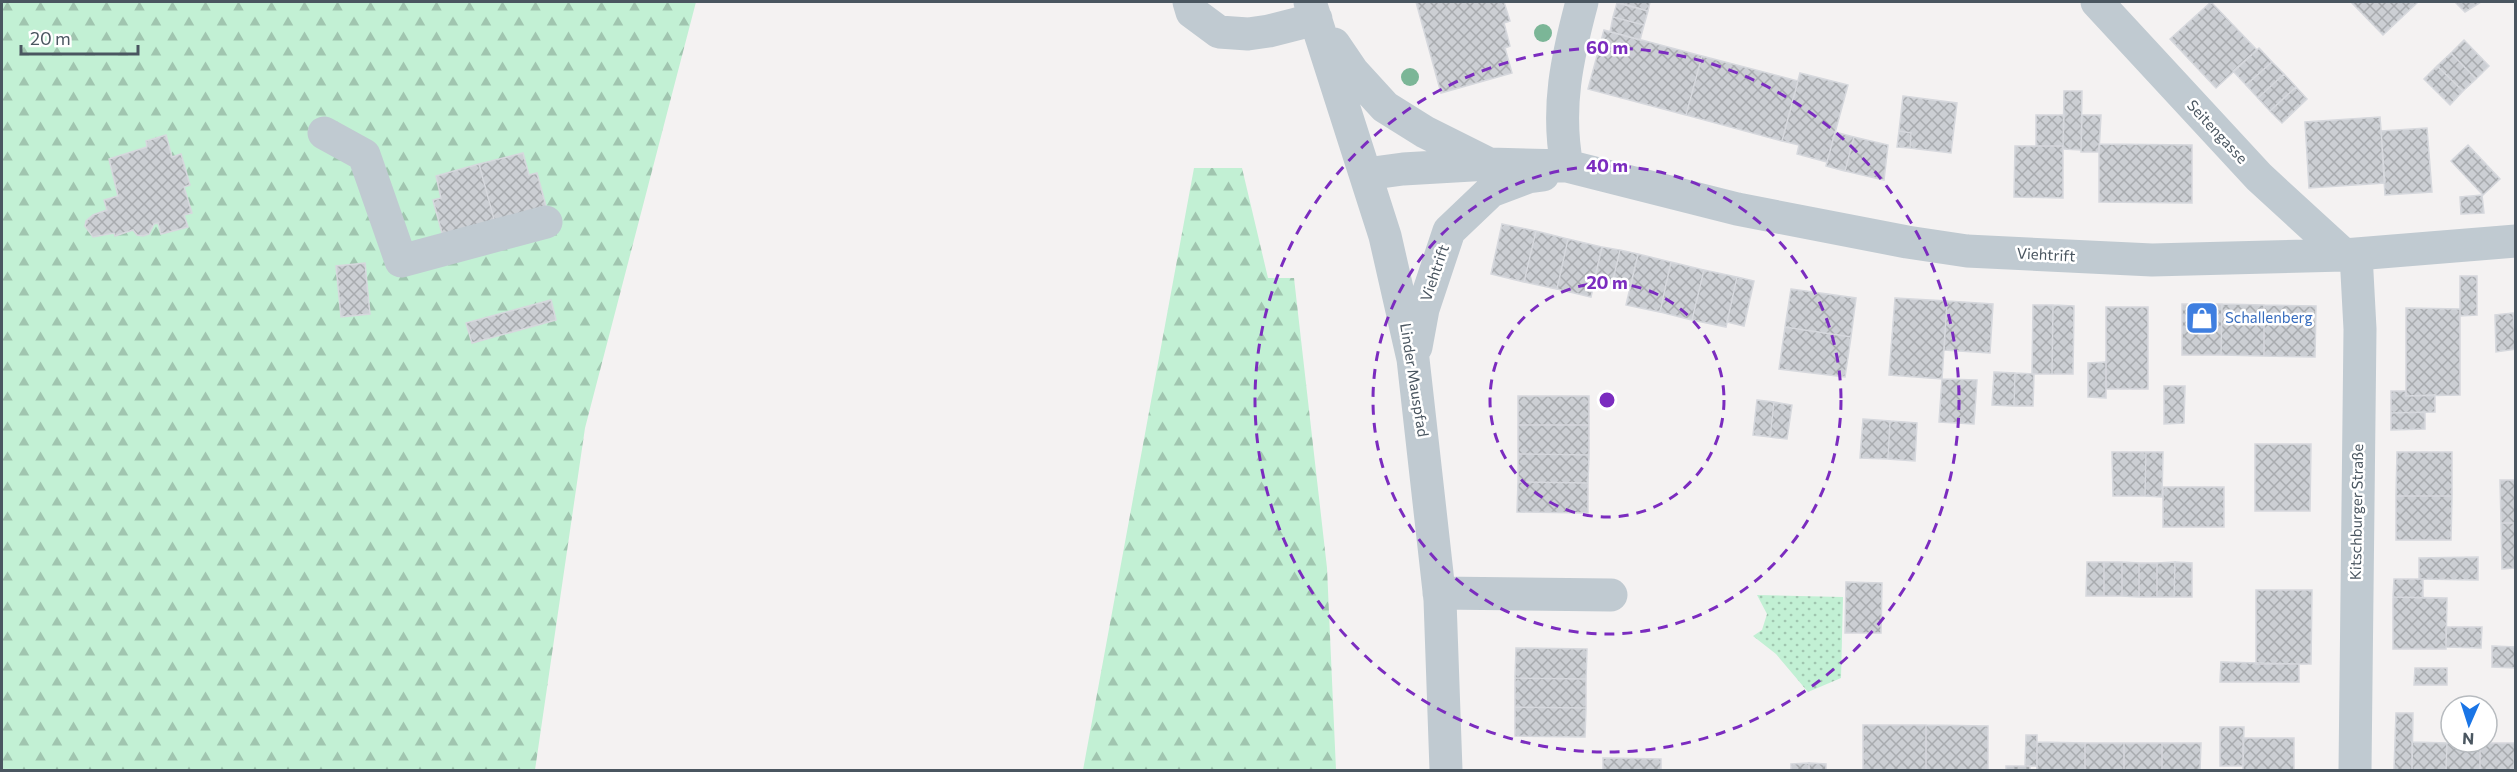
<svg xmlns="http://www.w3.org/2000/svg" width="2517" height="772" viewBox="0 0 2517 772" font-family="Commissioner,sans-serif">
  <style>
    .forest { fill: url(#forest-firs) }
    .park { fill: url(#park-dots) }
    .building { fill: url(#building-cross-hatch); stroke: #d6d8dd; stroke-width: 1.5 }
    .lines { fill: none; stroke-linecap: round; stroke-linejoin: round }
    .minor { stroke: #c0cad1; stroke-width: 33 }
    .tree { fill: #7bb697 }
    .ring { fill: none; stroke: #7b2cbf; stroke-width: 3; stroke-dasharray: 10 8 }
    .labels { text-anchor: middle; stroke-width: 5; stroke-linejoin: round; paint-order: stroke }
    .street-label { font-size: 15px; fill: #4a5660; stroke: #fff }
    .shop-label { font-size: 15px; fill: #366cbe; stroke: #fff; text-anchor: start }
    .centre { fill: #7b2cbf; stroke: #fff; stroke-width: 3 }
    .ring-label { font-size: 18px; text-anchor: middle; font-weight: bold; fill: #7b2cbf; stroke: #fff; stroke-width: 5; stroke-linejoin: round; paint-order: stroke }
  </style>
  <defs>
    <pattern id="forest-firs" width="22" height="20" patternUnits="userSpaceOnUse" patternTransform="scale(1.5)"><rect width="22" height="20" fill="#c2f0d4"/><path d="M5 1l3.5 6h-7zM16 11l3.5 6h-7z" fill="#a0c5af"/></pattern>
    <pattern id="park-dots" width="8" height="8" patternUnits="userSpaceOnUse" patternTransform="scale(1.5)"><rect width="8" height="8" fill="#c2f0d4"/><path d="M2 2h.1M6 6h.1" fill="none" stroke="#a0c5af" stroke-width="1.8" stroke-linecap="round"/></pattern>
    <pattern id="building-cross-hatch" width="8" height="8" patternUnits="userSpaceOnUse" patternTransform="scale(1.5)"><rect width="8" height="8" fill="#cccfd4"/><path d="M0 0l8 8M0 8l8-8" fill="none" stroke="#a8abaf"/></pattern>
  </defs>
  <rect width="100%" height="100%" fill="#f4f2f2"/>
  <path class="forest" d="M 2,2 L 696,2 L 585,428 L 535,770 L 2,770 Z
    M 1194,168 L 1242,168 L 1268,278 L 1294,278 L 1327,568 L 1336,770 L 1083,770 Z"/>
  <path class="park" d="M 1757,595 L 1843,597 L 1841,678 L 1808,692 L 1776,654 L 1753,636 L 1762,630 L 1767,614 Z"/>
  <path class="building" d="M 1416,2 L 1504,2 L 1510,21 L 1504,23 L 1510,46 L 1505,48 L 1512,73 L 1441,93 Z
    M 1617,2 L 1650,2 L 1648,11 Z
    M 2211,2 L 2257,50 L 2216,88 L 2170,39 Z
    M 2351,2 L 2418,2 L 2383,35 Z
    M 2455,2 L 2481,2 L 2465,12 Z
    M 1617,3 L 1648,11 L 1644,25 L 1613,17 Z
    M 1613,17 L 1644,25 L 1640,40 L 1610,32 Z
    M 1604,30 L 1702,56 L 1686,115 L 1588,89 Z
    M 2464,40 L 2489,66 L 2476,79 L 2451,53 Z
    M 2259,48 L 2272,62 L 2246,85 L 2233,71 Z
    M 2451,53 L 2476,79 L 2463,91 L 2437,66 Z
    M 1702,56 L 1798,81 L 1782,141 L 1686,115 Z
    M 2272,62 L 2284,74 L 2258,98 L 2246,85 Z
    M 2437,66 L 2463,91 L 2450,105 L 2424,79 Z
    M 1800,73 L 1848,85 L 1827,162 L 1797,154 L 1799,145 L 1782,141 Z
    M 2284,74 L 2296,87 L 2270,111 L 2258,98 Z
    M 2296,87 L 2307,99 L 2282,123 L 2270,111 Z
    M 2064,91 L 2082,91 L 2081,150 L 2063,149 Z
    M 1903,96 L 1957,103 L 1951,153 L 1910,148 L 1911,133 L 1899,131 Z
    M 2036,115 L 2064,115 L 2063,146 L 2036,146 Z
    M 2082,115 L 2101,115 L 2099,152 L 2081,152 Z
    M 2380,117 L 2385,183 L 2309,188 L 2305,122 Z
    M 2427,128 L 2432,192 L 2385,195 L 2381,131 Z
    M 1899,131 L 1911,133 L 1910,148 L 1897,147 Z
    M 1835,132 L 1854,137 L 1845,171 L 1826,166 Z
    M 166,135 L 172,157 L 181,154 L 190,185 L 184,187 L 192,213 L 184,215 L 188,227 L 161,234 L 158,223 L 154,224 L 149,234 L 143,236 L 137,235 L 133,230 L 115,236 L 114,233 L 93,237 L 85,226 L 86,221 L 93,215 L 107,210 L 104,200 L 118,196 L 109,159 L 147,147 L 146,141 Z
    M 1854,137 L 1888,145 L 1884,180 L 1845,171 Z
    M 2099,144 L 2192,145 L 2192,203 L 2099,202 Z
    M 2468,145 L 2500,179 L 2483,195 L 2451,161 Z
    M 2015,146 L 2063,146 L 2063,198 L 2014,197 Z
    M 523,153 L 529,175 L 537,173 L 547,210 L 495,223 L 479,164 Z
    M 479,164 L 495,223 L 443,237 L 433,200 L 441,198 L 436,176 Z
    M 2482,195 L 2484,213 L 2461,214 L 2460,197 Z
    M 1502,224 L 1536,231 L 1524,282 L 1491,274 Z
    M 1536,231 L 1568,239 L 1557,289 L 1524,282 Z
    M 1568,239 L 1602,247 L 1591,297 L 1557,289 Z
    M 1602,247 L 1620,250 L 1612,284 L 1594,281 Z
    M 1620,250 L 1638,254 L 1630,289 L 1612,284 Z
    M 1638,254 L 1671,262 L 1660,312 L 1626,305 Z
    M 1671,262 L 1704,270 L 1692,320 L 1660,312 Z
    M 365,263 L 370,314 L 341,317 L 336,266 Z
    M 1704,270 L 1737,277 L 1726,327 L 1692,320 Z
    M 2460,276 L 2477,276 L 2477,315 L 2460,316 Z
    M 1737,277 L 1754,281 L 1744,326 L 1727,322 Z
    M 1791,289 L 1856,298 L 1851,337 L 1785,327 Z
    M 1895,298 L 1947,301 L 1942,379 L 1889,375 Z
    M 551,300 L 556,320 L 472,343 L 466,323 Z
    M 1947,301 L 1993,304 L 1990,353 L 1944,350 Z
    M 2182,304 L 2222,304 L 2221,355 L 2182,355 Z
    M 2222,304 L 2264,305 L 2264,356 L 2221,355 Z
    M 2033,305 L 2053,305 L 2052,374 L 2032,374 Z
    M 2053,305 L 2074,306 L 2073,374 L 2052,374 Z
    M 2264,305 L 2316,306 L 2315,357 L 2264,356 Z
    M 2106,307 L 2148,307 L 2148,389 L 2106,389 Z
    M 2406,308 L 2460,309 L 2460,395 L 2406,396 Z
    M 2513,313 L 2516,349 L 2496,352 L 2495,315 Z
    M 1785,327 L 1851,337 L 1845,377 L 1779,369 Z
    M 2106,362 L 2106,398 L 2088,397 L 2088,363 Z
    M 1994,372 L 2015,373 L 2014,406 L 1992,405 Z
    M 2015,373 L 2034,374 L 2033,406 L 2014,406 Z
    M 1942,379 L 1977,380 L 1974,424 L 1939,422 Z
    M 2164,386 L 2185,386 L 2184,423 L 2164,424 Z
    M 2391,391 L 2406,391 L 2406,396 L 2435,395 L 2435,412 L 2391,413 Z
    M 1518,396 L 1589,396 L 1589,425 L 1518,425 Z
    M 1757,400 L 1774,402 L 1770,437 L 1753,435 Z
    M 1774,402 L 1792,405 L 1787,439 L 1770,437 Z
    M 2425,412 L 2425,429 L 2391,430 L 2391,413 Z
    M 1863,419 L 1890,421 L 1888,459 L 1860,458 Z
    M 1890,421 L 1917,423 L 1915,461 L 1888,459 Z
    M 1518,425 L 1589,425 L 1589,455 L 1518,454 Z
    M 2255,444 L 2311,444 L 2310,511 L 2255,511 Z
    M 2112,452 L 2146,452 L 2145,496 L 2113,496 Z
    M 2146,452 L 2163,452 L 2162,497 L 2145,496 Z
    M 2397,452 L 2452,452 L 2452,496 L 2396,496 Z
    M 1518,454 L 1589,455 L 1588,483 L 1518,482 Z
    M 2500,480 L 2516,480 L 2516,523 L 2501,523 Z
    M 1518,482 L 1588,483 L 1588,513 L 1517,512 Z
    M 2163,487 L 2224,487 L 2224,527 L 2163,527 Z
    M 2396,496 L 2452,496 L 2451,540 L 2396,540 Z
    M 2501,523 L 2516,523 L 2516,568 L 2502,569 Z
    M 2478,557 L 2478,580 L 2419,579 L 2419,558 Z
    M 2087,562 L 2104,562 L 2104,596 L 2086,596 Z
    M 2104,562 L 2122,562 L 2122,596 L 2104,596 Z
    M 2122,562 L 2139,563 L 2139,597 L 2122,596 Z
    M 2175,562 L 2192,563 L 2192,597 L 2174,597 Z
    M 2175,562 L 2174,597 L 2157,597 L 2157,563 Z
    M 2139,563 L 2157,563 L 2157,597 L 2139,597 Z
    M 2394,579 L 2423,579 L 2423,598 L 2393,597 Z
    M 1846,582 L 1882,583 L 1881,633 L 1845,633 Z
    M 2256,590 L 2312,590 L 2311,664 L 2256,664 Z
    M 2393,597 L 2447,598 L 2446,649 L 2393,649 Z
    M 2446,627 L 2482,627 L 2481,648 L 2446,647 Z
    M 2492,646 L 2516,647 L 2516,668 L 2492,667 Z
    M 1516,648 L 1587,649 L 1586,679 L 1515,678 Z
    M 2221,662 L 2299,664 L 2299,682 L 2220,682 Z
    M 2415,668 L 2447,668 L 2447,685 L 2414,685 Z
    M 1515,678 L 1586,679 L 1586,708 L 1515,707 Z
    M 1515,707 L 1586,708 L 1585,737 L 1515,736 Z
    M 2396,713 L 2413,713 L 2412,770 L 2394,770 Z
    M 1863,725 L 1926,725 L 1926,770 L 1863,770 Z
    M 1926,725 L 1988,726 L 1988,770 L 1926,770 Z
    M 2220,727 L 2244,727 L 2243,766 L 2220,766 Z
    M 2026,735 L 2037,735 L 2037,766 L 2025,766 Z
    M 2243,738 L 2294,738 L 2294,770 L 2243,770 Z
    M 2037,742 L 2085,743 L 2085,770 L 2037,770 Z
    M 2412,742 L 2447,743 L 2446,770 L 2412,770 Z
    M 2085,743 L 2124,743 L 2124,770 L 2085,770 Z
    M 2124,743 L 2162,743 L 2162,770 L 2124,770 Z
    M 2162,743 L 2201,743 L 2200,770 L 2162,770 Z
    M 2447,743 L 2480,743 L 2480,770 L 2446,770 Z
    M 2480,743 L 2515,743 L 2514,770 L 2480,770 Z
    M 1603,758 L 1661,759 L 1661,770 L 1603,770 Z
    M 1809,763 L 1809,770 L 1791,770 L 1791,764 Z
    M 1809,763 L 1826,764 L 1826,770 L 1809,770 Z
    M 2006,766 L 2030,766 L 2030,770 L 2006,770 Z"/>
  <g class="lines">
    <path class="minor" d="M 1189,2 L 1192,12 L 1219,32 L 1248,34 L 1269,31 L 1316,19
      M 1310,2 L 1385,236 L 1413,359 L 1440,600 L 1446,770
      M 2097,2 L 2259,177 L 2344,255
      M 1334,44 L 1353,72 L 1385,107 L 1425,132 L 1487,163
      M 324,133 L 364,155 L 401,261 L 546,222
      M 1567,166 C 1556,108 1567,58 1582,2
      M 1366,174 L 1403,169 L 1489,164 L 1567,166 L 1737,209 L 1907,242 L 1967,251 L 2152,260 L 2344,255 L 2516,241
      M 1416,347 L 1423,309 L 1449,231 L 1491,191 L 1528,177 L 1543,175
      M 1439,593 L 1611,595
      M 2355,770 L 2360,329 L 2356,254"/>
  </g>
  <g class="tree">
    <circle cx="1543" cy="33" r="9"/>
    <circle cx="1410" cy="77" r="9"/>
  </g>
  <g class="ring">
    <circle cx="1607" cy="400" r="117"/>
    <circle cx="1607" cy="400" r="234"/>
    <circle cx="1607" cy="400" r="352"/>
  </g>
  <defs>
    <symbol id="shop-square" viewBox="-11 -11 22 22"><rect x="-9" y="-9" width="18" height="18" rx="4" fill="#3f7fe0" stroke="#fff"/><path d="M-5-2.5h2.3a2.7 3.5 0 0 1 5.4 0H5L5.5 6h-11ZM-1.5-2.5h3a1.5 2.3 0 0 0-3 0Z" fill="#fff"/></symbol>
  </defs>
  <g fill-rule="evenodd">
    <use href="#shop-square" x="2183" y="299" width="38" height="38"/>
  </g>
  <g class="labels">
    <g class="street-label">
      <text transform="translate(2217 132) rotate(47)" y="5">Seitengasse</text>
      <text transform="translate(2046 255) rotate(3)" y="5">Viehtrift</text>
      <text transform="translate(1435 273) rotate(-71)" y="5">Viehtrift</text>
      <text transform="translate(1414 380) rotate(81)" y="5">Linder Mauspfad</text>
      <text transform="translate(2357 512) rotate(-89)" y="5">Kitschburger Straße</text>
    </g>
    <g class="shop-label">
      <text x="2225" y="323">Schallenberg</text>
    </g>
  </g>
  <circle cx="1607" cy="400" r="9" class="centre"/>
  <g class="ring-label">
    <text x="1607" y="54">60 m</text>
    <text x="1607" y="172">40 m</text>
    <text x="1607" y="289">20 m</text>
  </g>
  <rect width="2517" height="772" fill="none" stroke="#4a5660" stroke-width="6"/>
  <g transform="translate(2469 724) rotate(183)"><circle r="28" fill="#ffffff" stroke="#b7bbbf" stroke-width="1.5"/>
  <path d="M0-4.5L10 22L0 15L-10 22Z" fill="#1a75e6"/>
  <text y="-9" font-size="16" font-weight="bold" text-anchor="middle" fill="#4a5660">N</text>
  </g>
  <path d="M21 45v9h117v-9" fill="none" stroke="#4a5660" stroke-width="3"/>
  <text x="30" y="45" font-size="18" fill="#4a5660" stroke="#ffffff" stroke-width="4.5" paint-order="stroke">20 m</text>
</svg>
